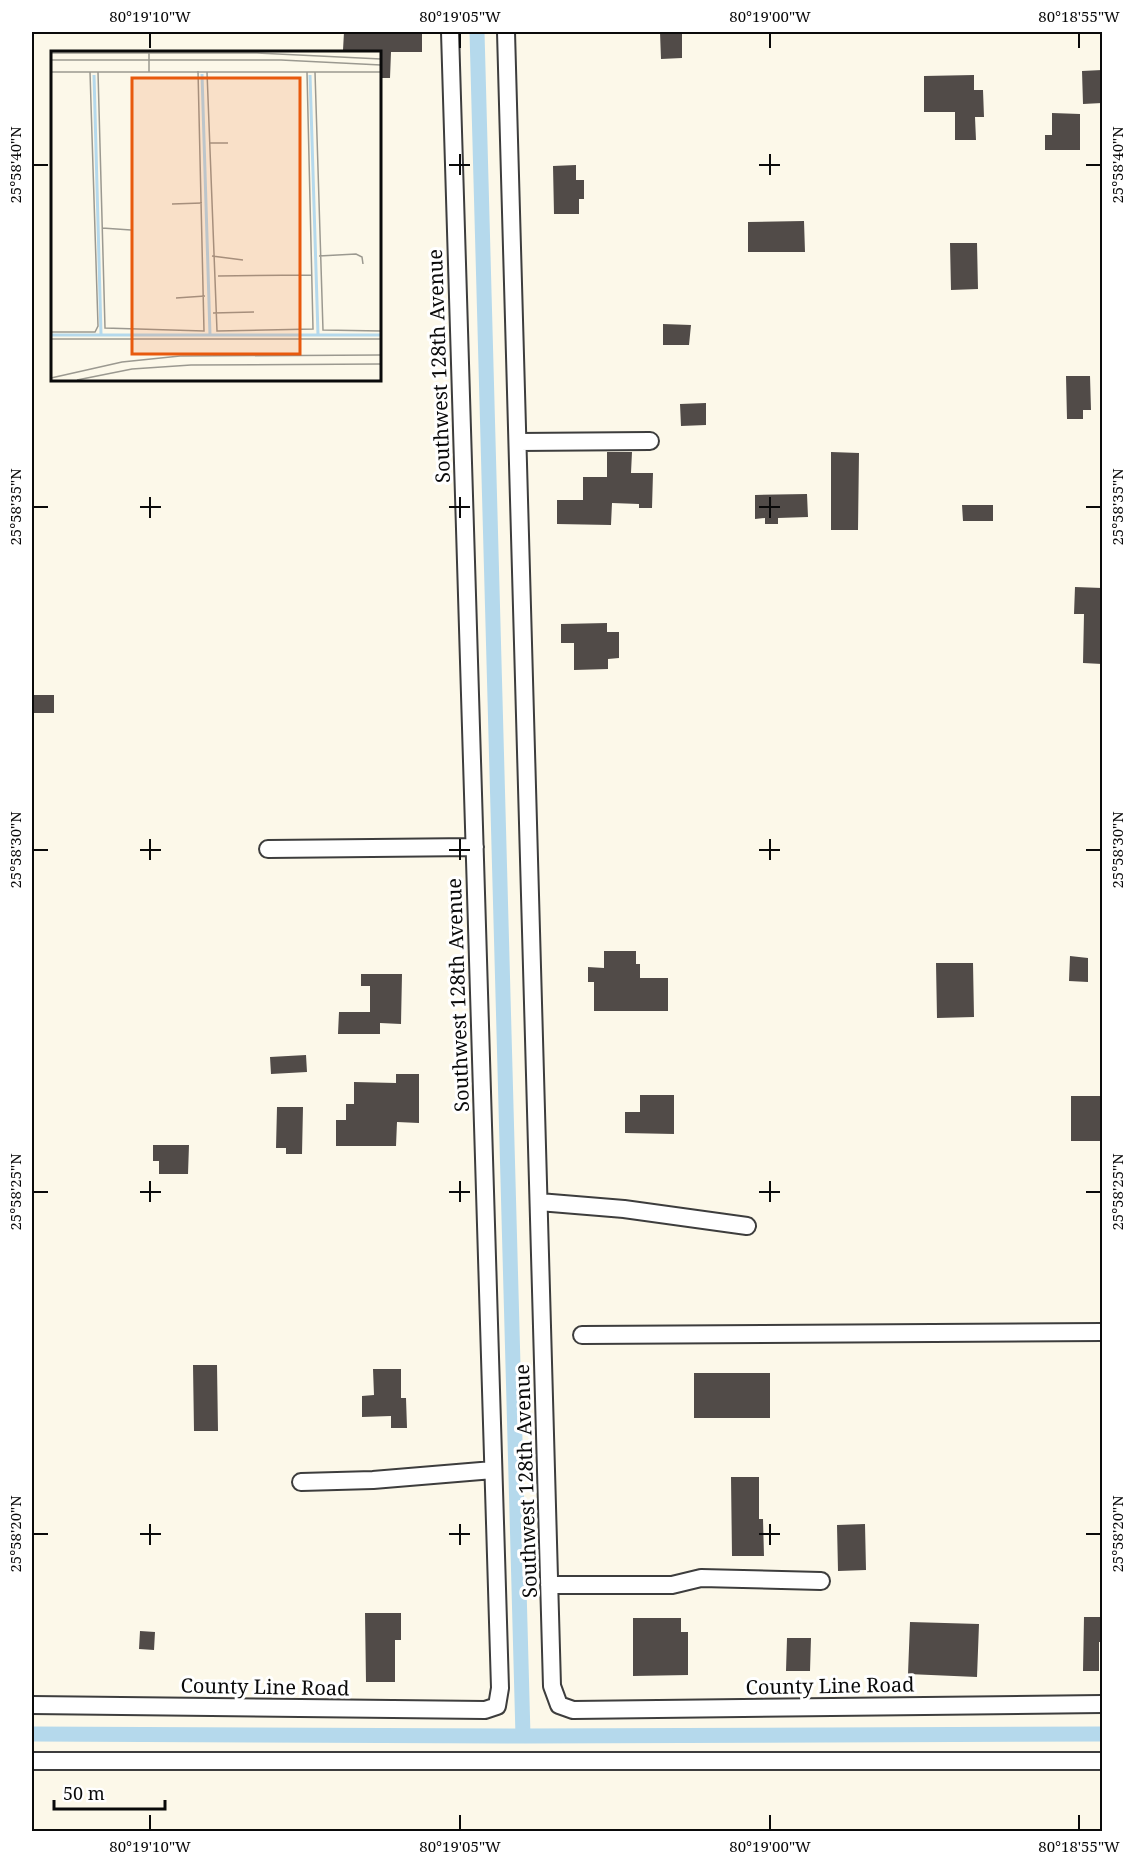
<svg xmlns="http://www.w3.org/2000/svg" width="1134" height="1863" viewBox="0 0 1134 1863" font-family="'Noto Serif',serif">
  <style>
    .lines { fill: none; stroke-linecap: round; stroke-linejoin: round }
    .canal { stroke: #b5d9ec; stroke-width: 15 }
    .building { fill: #514b48 }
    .minor-casing { stroke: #3d3d3d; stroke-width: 20 }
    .minor { stroke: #fff; stroke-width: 16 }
    .ticks { fill: none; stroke: #0a0a0a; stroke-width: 2 }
    .labels { text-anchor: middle; stroke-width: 6; stroke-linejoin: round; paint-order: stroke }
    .street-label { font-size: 20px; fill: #0a0a0a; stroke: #fff }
    .inset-river { fill: none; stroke: #b5d9ec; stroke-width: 3 }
    .inset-road { fill: none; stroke: #9b9990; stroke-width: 1.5 }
    .view { fill: #e8590c; fill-opacity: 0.15; stroke: #e8590c; stroke-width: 3 }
    .inset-edge { fill: none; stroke: #0a0a0a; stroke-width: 3 }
    .neatline { fill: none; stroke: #0a0a0a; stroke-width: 2 }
    .ticks-label { font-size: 15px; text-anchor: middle; fill: #0a0a0a }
  </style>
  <rect width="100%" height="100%" fill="#fcf8e9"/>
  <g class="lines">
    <path class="canal" d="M 477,32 L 523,1736
      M 32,1734 L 523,1736 L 1102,1734"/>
  </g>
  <path class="building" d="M 344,32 L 422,32 L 422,52 L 391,52 L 390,78 L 380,78 L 380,52 L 343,50 Z
    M 660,32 L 682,32 L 682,58 L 661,59 Z
    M 1102,70 L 1102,103 L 1083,104 L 1082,71 Z
    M 974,75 L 974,90 L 983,90 L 984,117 L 975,117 L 976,140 L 955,140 L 955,112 L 924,112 L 924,76 Z
    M 1052,113 L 1080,114 L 1080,150 L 1045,150 L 1045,135 L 1052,135 Z
    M 576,165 L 576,180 L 584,180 L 584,199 L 579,199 L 579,214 L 554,214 L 553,166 Z
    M 804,221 L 805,252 L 748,252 L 748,222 Z
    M 950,243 L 977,243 L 978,289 L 951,290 Z
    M 663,324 L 691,325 L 689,345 L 663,345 Z
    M 1066,376 L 1090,376 L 1091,410 L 1083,410 L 1083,419 L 1067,419 Z
    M 706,403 L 706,425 L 681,426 L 680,404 Z
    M 607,452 L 632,452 L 631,473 L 653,473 L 652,508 L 639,508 L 639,504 L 612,503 L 611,525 L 557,524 L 557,500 L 583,500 L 583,477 L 607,477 Z
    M 831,452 L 859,453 L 858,530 L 831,530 Z
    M 807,494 L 808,517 L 778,518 L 778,524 L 765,524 L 765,518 L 755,519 L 755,495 Z
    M 962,505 L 993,505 L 993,521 L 963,521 Z
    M 1075,587 L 1102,588 L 1102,664 L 1083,663 L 1084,614 L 1074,614 Z
    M 607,623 L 607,632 L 619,632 L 619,658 L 608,659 L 608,669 L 574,670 L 574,643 L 561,643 L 561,624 Z
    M 32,695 L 54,695 L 54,713 L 32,713 Z
    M 604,951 L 636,951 L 636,964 L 640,964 L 640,978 L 668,978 L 668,1011 L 594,1011 L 594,982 L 588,982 L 588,967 L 604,968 Z
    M 1070,956 L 1088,958 L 1088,982 L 1069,981 Z
    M 936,963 L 973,963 L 974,1017 L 937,1018 Z
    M 361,974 L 402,974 L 401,1024 L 380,1023 L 380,1034 L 338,1034 L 339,1012 L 370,1012 L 370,986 L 361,986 Z
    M 306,1055 L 307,1072 L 271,1074 L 270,1057 Z
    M 396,1074 L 419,1074 L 419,1123 L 397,1122 L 396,1146 L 336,1146 L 336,1120 L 346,1120 L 346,1104 L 354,1104 L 354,1082 L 396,1083 Z
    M 640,1095 L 674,1095 L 674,1134 L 625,1133 L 625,1112 L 640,1112 Z
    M 1071,1096 L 1102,1096 L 1102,1141 L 1071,1141 Z
    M 277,1107 L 303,1107 L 302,1154 L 286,1154 L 286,1148 L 276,1148 Z
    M 153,1145 L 189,1145 L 188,1174 L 159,1174 L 159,1161 L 153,1161 Z
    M 193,1365 L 217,1365 L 218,1431 L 194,1431 Z
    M 373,1369 L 401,1369 L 401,1398 L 406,1398 L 407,1428 L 391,1428 L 391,1416 L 362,1417 L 362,1396 L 374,1395 Z
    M 694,1373 L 770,1373 L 770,1418 L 694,1418 Z
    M 731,1477 L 759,1477 L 759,1519 L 763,1519 L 764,1556 L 732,1556 Z
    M 865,1524 L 866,1570 L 838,1571 L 837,1525 Z
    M 365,1613 L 401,1613 L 401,1640 L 395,1640 L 395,1682 L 366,1682 Z
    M 1084,1617 L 1102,1617 L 1102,1642 L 1099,1642 L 1099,1671 L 1083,1671 Z
    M 633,1618 L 681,1618 L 681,1632 L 688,1632 L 688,1675 L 633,1676 Z
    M 910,1622 L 979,1624 L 977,1677 L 908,1674 Z
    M 140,1631 L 155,1632 L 154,1650 L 139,1649 Z
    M 787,1638 L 811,1638 L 810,1671 L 786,1671 Z"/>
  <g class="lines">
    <defs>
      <path id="minor" d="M 506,32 L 552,1686 L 559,1705 L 573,1710 L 1102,1704
        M 518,442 L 650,441
        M 268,849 L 475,847
        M 539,1202 L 624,1209 L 747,1226
        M 582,1335 L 1102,1332
        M 301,1482 L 373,1480 L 493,1470
        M 549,1585 L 672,1585 L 701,1578 L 821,1581
        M 32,1705 L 485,1710 L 497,1706 L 500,1688 L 450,32
        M 32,1761 L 1102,1761"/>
    </defs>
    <use href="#minor" class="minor-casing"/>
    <use href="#minor" class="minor"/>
  </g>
  <path class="ticks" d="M 150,33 L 150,48M 460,33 L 460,48M 770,33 L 770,48M 1079,33 L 1079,48M 460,154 L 460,175M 770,154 L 770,175M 33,165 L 48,165M 449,165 L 470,165M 759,165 L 780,165M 1086,165 L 1101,165M 150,497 L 150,518M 460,497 L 460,518M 770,497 L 770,518M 33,507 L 48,507M 140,507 L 161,507M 449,507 L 470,507M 759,507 L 780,507M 1086,507 L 1101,507M 150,839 L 150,860M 460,839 L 460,860M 770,839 L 770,860M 33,850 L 48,850M 140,850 L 161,850M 449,850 L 470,850M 759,850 L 780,850M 1086,850 L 1101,850M 150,1181 L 150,1202M 460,1181 L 460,1202M 770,1181 L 770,1202M 33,1192 L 48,1192M 140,1192 L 161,1192M 449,1192 L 470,1192M 759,1192 L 780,1192M 1086,1192 L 1101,1192M 150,1524 L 150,1545M 460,1524 L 460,1545M 770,1524 L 770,1545M 33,1534 L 48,1534M 140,1534 L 161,1534M 449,1534 L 470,1534M 759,1534 L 780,1534M 1086,1534 L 1101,1534M 150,1815 L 150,1830M 460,1815 L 460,1830M 770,1815 L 770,1830M 1079,1815 L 1079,1830"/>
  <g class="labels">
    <g class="street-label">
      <text transform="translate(439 366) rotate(-92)" y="7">Southwest 128th Avenue</text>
      <text transform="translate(458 995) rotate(-92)" y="7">Southwest 128th Avenue</text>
      <text transform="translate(526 1481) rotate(-92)" y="7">Southwest 128th Avenue</text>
      <text transform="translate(830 1686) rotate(-1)" y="7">County Line Road</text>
      <text transform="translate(265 1687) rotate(1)" y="7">County Line Road</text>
    </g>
  </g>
  <g transform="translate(51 51)">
    <rect width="330" height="330" fill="#fcf8e9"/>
    <path class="inset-river" d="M 151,23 L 159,284M 43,24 L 50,283M 259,24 L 267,284M 0,284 L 330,284"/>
    <path class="inset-road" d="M 0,2 L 206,2 L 330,8M 98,2 L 98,21M 0,9 L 230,9 L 330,14M 0,21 L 330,21M 47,21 L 54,277 L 153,280 L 147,20M 156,21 L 166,280 L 262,278 L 256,21M 264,21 L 272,279 L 330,280M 158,92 L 177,92M 121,153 L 151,152M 51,177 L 80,179M 161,205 L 192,209M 268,205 L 305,203 L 311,206 L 312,213M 167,225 L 261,224M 125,247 L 154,245M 162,262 L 203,261M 0,281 L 44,281 L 47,275 L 39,21M 0,288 L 330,288M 0,327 L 71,311 L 129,305 L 330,304M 26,329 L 81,318 L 140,314 L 330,313"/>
    <path class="view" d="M 81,27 L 249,27 L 249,303 L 81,303 Z"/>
    <rect width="330" height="330" class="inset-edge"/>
  </g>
  <rect width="1134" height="1863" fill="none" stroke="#ffffff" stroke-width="66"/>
  <path d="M54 1800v9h111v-9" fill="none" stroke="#0a0a0a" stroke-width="3"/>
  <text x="63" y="1800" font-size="18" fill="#0a0a0a" stroke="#ffffff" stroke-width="4.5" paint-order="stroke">50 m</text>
  <rect x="33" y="33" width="1068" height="1797" class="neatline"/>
  <g class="ticks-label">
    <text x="150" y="22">80°19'10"W</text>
    <text x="460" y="22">80°19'05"W</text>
    <text x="770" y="22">80°19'00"W</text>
    <text x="1079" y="22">80°18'55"W</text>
    <text transform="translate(16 165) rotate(-90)" y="5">25°58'40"N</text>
    <text transform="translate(1118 165) rotate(-90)" y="5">25°58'40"N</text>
    <text transform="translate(16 507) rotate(-90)" y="5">25°58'35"N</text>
    <text transform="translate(1118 507) rotate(-90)" y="5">25°58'35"N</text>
    <text transform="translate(16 850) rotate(-90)" y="5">25°58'30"N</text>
    <text transform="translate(1118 850) rotate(-90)" y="5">25°58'30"N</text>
    <text transform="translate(16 1192) rotate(-90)" y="5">25°58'25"N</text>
    <text transform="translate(1118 1192) rotate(-90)" y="5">25°58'25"N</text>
    <text transform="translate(16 1534) rotate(-90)" y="5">25°58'20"N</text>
    <text transform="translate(1118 1534) rotate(-90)" y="5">25°58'20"N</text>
    <text x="150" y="1852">80°19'10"W</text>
    <text x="460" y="1852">80°19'05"W</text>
    <text x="770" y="1852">80°19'00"W</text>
    <text x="1079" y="1852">80°18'55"W</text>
  </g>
</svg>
